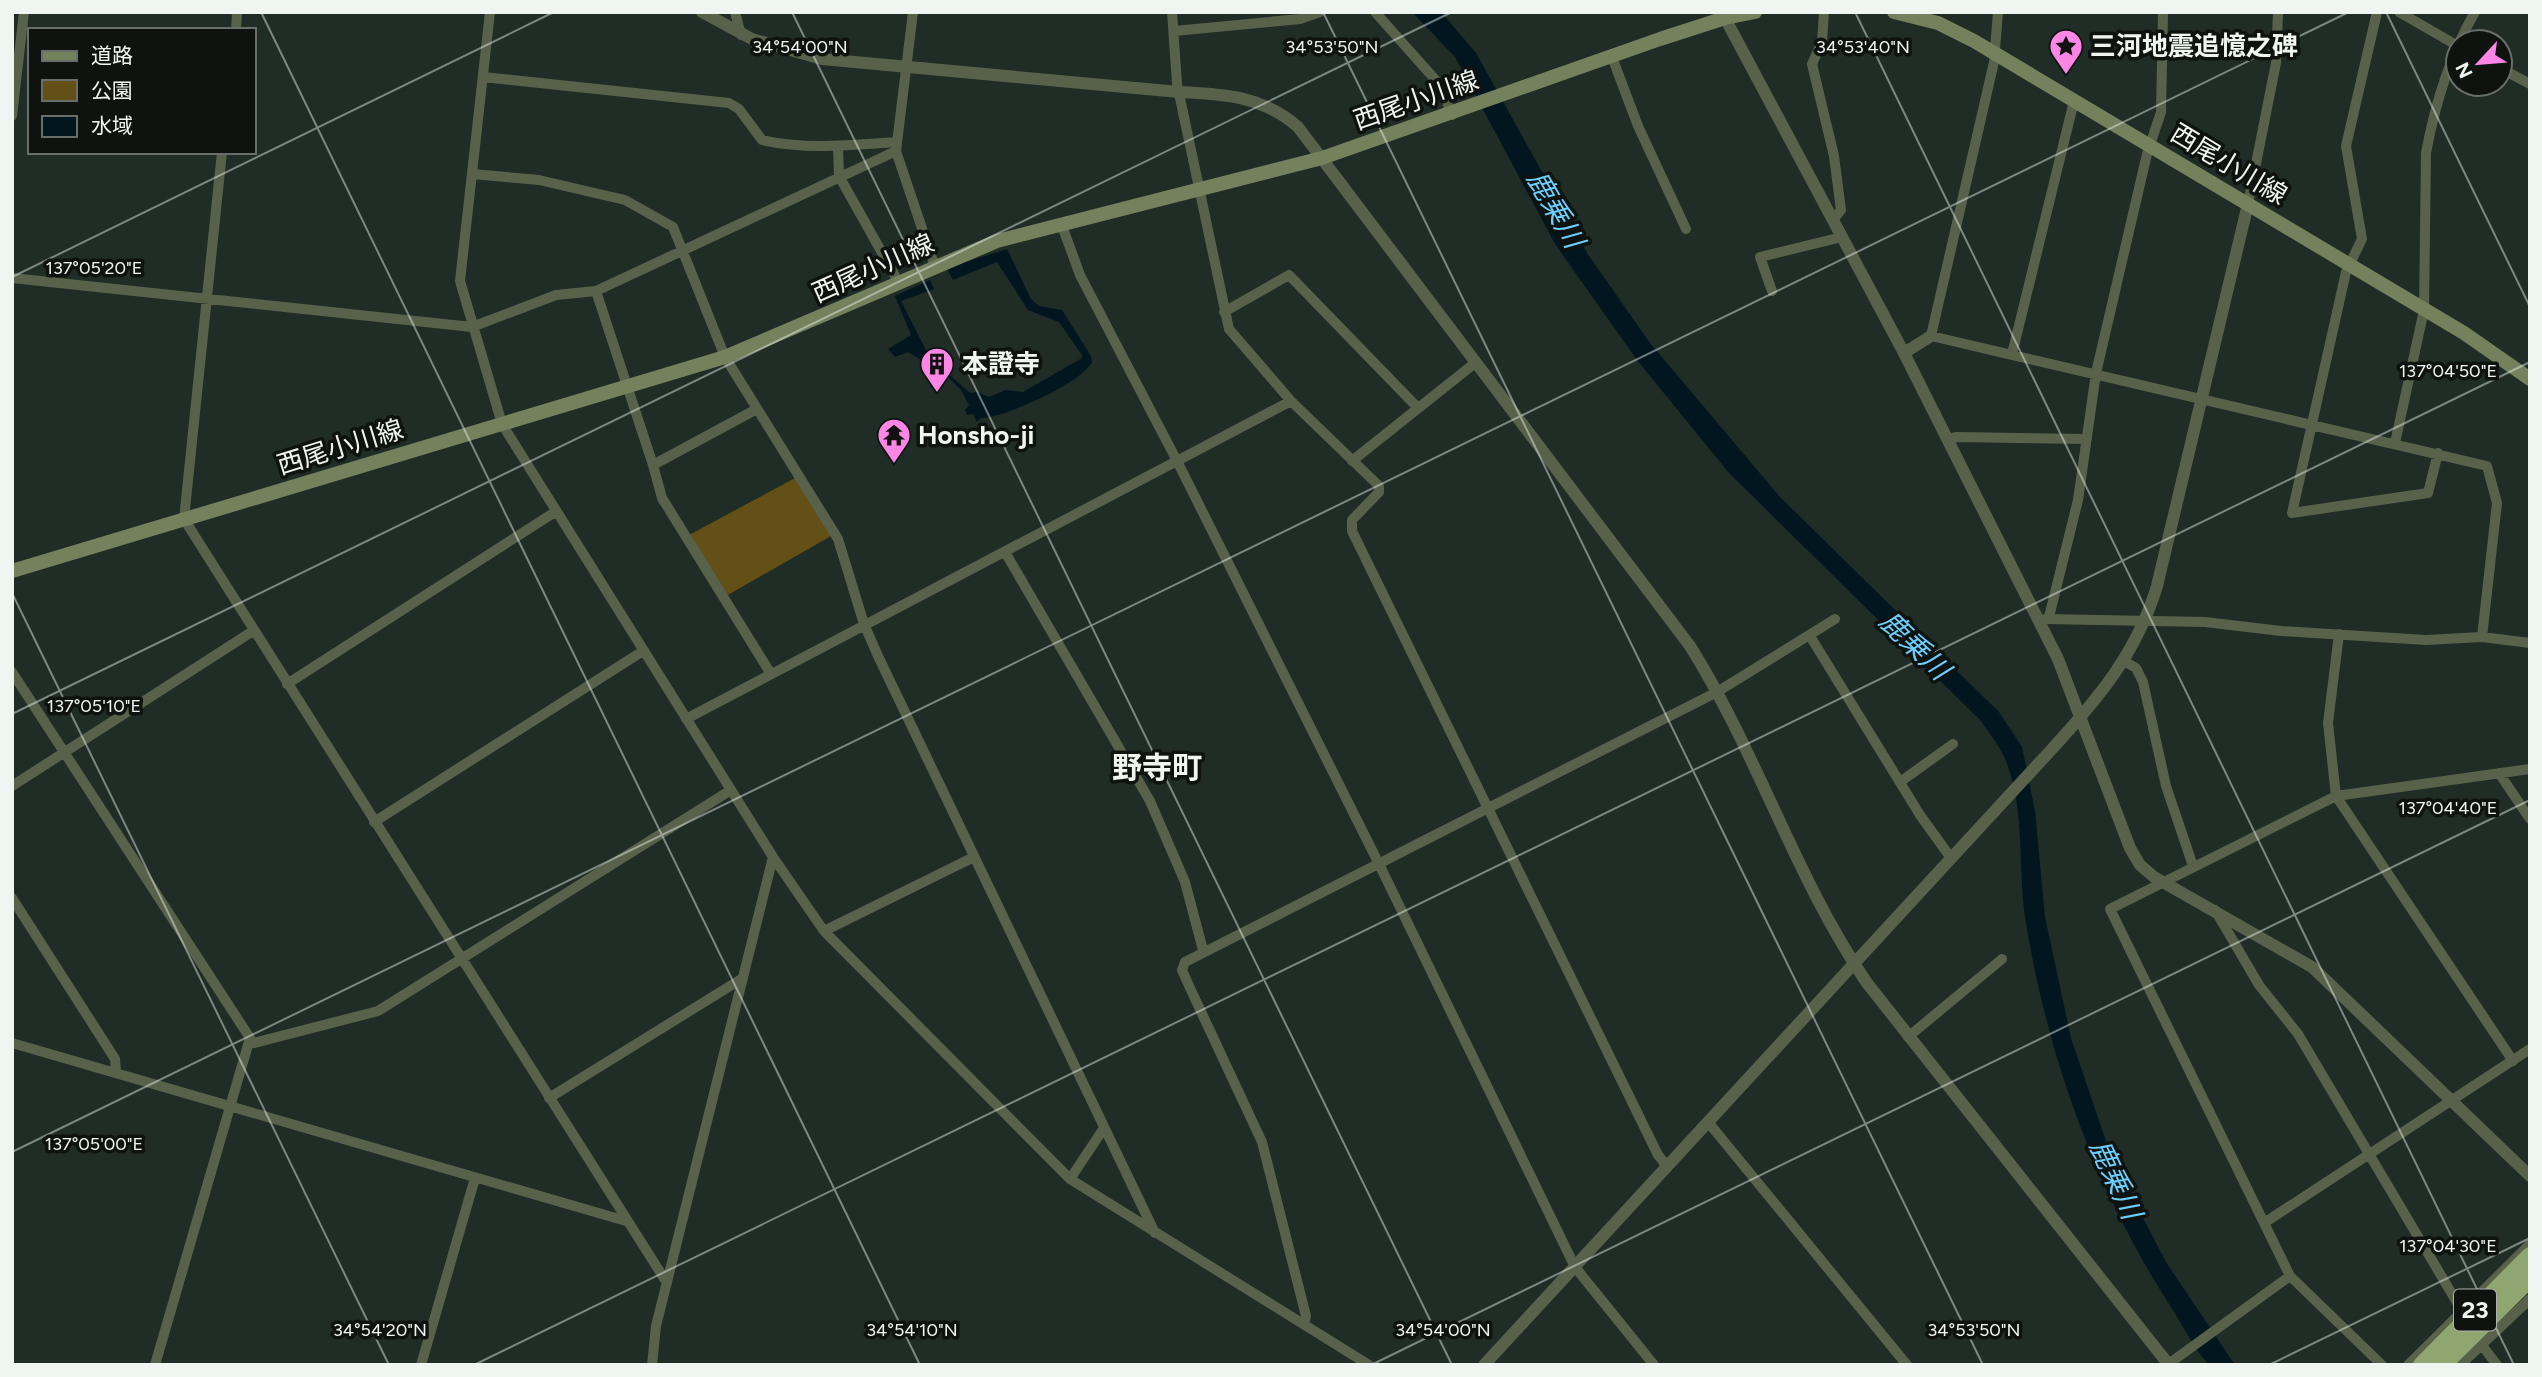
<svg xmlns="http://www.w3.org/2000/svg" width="2542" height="1377" viewBox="0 0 2542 1377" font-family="Figtree,'Noto Sans JP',sans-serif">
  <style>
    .green { fill: #625016 }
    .water { fill: #021620 }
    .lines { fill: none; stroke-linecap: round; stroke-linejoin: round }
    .minor { stroke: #58624b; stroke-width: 10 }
    .tertiary { stroke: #58624b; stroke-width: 12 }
    .secondary { stroke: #73825d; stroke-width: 14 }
    .trunk-bridge { stroke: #90a671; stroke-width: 18 }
    .ticks { fill: none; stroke: #eff6f2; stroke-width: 2; stroke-opacity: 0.45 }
    .labels { text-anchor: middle; stroke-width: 7; stroke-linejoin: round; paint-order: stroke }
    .shield { fill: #0e1310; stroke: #acb2ae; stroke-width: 2 }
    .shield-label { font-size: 24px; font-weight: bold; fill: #eff6f2 }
    .poi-label { font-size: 26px; font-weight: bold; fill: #eff6f2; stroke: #0e1310; text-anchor: start }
    .street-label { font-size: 26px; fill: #eff6f2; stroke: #0e1310 }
    .water-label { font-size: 28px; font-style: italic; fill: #6ccffd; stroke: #0e1310 }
    .quarter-label { font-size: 30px; font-weight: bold; fill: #eff6f2; stroke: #0e1310 }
    .ticks-label { font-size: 18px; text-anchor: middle; fill: #eff6f2; stroke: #0e1310; stroke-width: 7; stroke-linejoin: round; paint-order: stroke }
  </style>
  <rect width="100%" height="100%" fill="#202c26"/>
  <path class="green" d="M 795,478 L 831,536 L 726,596 L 689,535 Z"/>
  <path class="water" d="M 1412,12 L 1441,12 L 1476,53 L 1587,253 L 1650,343 L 1780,497 L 1999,712 L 2022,747 L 2035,811 L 2045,917 L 2071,1038 L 2112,1159 L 2166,1262 L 2235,1365 L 2209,1365 C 2194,1348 2183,1326 2171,1307 C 2097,1193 2048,1058 2026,923 C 2017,870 2026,811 2006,761 C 2000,746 1989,733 1980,720 L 1729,473 L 1637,360 L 1555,244 L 1455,57 Z
    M 1007,249 L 1031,299 L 1039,306 L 1062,310 L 1091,356 L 1092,362 C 1082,383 1003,418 981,418 L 977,422 L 973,414 L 967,415 L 965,410 L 969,405 L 961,390 L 947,376 L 908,352 L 895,357 L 888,349 L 911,335 L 895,296 L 930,280 L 934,289 L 901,301 L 930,358 L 970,393 L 977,392 L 989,397 L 1006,390 L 1023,392 L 1082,358 L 1082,355 L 1059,322 L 1028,310 L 997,262 L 953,280 L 947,268 Z"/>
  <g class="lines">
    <path class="minor" d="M 490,12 L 460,281 L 502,424 L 773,857 L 824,931 L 1070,1179 L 1369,1365
      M 735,12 L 741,35
      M 913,12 L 896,151 L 935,267
      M 1172,12 L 1177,84 L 1229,329 L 1291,401 L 1379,486 L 1379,492 L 1352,520 L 1352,531 L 1658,1155 L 1667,1166
      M 1375,12 L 1440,85 L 1452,115
      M 1824,12 L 1822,42 L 1812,64 L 1834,156 L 1841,210 L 1833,220
      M 1998,12 L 1994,62 L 1931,336 L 2487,466 L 2497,503 L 2482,637
      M 2377,12 L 2346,146 L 2362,239 L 2346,272 L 2292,513 L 2428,493 L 2438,453
      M 2399,12 L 2458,46
      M 236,30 L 237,12
      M 1174,31 L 1300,19 L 1320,12
      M 1612,57 L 1638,126 L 1686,229
      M 2500,68 L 2530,84
      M 483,77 L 729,103 L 739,109 L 762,140 C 805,150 852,145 896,142
      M 12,116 L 24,12
      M 838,146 L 839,176 L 899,283
      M 222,152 L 184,519 L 667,1283
      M 473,174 L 539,180 L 625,200 L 673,227 L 725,357 L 838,539 L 864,624 L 878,656 L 1155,1233
      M 2248,204 L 2276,63 L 2278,12
      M 1061,223 L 1080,275 L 1177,461 L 1379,864 L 1575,1267 L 1654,1365
      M 12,278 L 472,327 L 556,295 L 596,291 L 896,151
      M 596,291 L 653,465 L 755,410
      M 1772,291 L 1760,257 L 1842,237
      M 1224,312 L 1289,275 L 1418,408
      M 2012,354 L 2074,101
      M 1948,440 L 1956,437 L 2087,439
      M 2395,443 L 2424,310 L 2426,153 C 2435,104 2450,55 2475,12
      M 1352,461 L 1475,363
      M 653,465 L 662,498 L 771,674
      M 1005,552 L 1150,801 L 1185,882 L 1203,950
      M 2049,617 L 2078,500 L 2096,373 L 2147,154 L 2161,112 L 2163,12
      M 2045,619 L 2205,622 L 2281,631 L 2426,640 L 2482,637 L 2530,643
      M 2339,634 L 2328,723 L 2336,796 L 2513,1061
      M 1810,636 L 1920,815 L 1951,858
      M 2124,661 L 2136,668 L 2143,682 L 2166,786 L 2193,866
      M 12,672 L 250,1038 L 155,1365
      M 287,684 L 555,512
      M 686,719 L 1291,401
      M 2499,773 L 2530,819
      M 1900,782 L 1953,744
      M 12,786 L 253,631
      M 374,822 L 643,651
      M 12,898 L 115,1059 L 116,1072
      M 2215,910 L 2259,985 L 2298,1034 L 2484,1348 L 2497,1365
      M 824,931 L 974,857
      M 1908,1037 L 2002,959
      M 12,1043 L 626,1221
      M 250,1044 L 378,1011 L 731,790
      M 549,1098 L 743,978
      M 1708,1122 L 1907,1365
      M 1070,1179 L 1104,1128
      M 2264,1223 L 2530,1049
      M 1304,1324 L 1306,1316 L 1262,1142 L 1190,988 L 1182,970 L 1185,962 L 1717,692 L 1835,619
      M 421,1365 L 475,1178
      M 652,1365 L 656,1326 L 773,857
      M 2167,1365 L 2290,1276
      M 2382,1365 L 2290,1276 L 2110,909 L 2336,796 L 2530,769
      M 2408,1365 L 2530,1244
      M 2460,1365 L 2530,1299"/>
    <path class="tertiary" d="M 702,12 L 752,39 L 822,59 L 1179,92 C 1224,94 1263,96 1298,127 L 1690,646 C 1758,754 1795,878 1867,983 L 2169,1365
      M 1725,18 L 1904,353 L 2058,659 L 2130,848 L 2140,865 L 2154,877 L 2312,967 L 2530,1176
      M 1904,353 L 1931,336
      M 1484,1365 L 2051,750 C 2097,700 2137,653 2157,586 L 2248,204"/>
    <path class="secondary" d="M 1894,12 L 1938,23 L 1974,41 L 2464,333 L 2530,379
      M 12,571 L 725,357 L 997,241 L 1322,158 L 1660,39 L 1725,18 L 1755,12"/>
    <path class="trunk-bridge" d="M 2422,1365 L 2530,1256
      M 2442,1365 L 2530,1278"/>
  </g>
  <path class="ticks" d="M 261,12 L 920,1365M 792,12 L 1452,1365M 1323,12 L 1983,1365M 1855,12 L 2514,1365M 2386,12 L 2530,307M 12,277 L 554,12M 12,593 L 389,1365M 12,714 L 1452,12M 12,1152 L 2349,12M 474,1365 L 2530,362M 1371,1365 L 2530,800M 2269,1365 L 2530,1238"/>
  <defs>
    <symbol id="sight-pin" viewBox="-11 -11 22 30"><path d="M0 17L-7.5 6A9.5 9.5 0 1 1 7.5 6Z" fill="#fb86e5" stroke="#0e1310"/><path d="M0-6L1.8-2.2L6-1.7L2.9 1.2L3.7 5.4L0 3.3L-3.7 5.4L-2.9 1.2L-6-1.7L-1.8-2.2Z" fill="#111"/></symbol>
    <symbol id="building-pin" viewBox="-11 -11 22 30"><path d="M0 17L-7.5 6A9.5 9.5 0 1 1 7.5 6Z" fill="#fb86e5" stroke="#0e1310"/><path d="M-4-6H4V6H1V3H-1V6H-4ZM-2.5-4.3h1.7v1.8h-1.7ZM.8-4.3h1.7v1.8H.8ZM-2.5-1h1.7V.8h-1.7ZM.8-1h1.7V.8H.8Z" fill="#111"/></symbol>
    <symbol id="temple-pin" viewBox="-11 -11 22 30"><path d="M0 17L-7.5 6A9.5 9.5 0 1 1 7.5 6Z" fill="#fb86e5" stroke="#0e1310"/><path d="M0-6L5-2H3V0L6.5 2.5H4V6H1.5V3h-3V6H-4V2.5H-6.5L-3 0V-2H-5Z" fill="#111"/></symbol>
  </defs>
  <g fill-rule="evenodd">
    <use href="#sight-pin" x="2047" y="27" width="38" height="52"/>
    <use href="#building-pin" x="918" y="345" width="38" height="52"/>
    <use href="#temple-pin" x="875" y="416" width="38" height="52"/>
  </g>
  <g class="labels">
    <rect class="shield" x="2454" y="1289.5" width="42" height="41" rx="5"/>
    <g class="shield-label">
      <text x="2475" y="1318">23</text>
    </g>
    <g class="poi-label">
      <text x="2090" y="55">三河地震追憶之碑</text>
      <text x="962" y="373">本證寺</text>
      <text x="918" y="444">Honsho-ji</text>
    </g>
    <g class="street-label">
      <text transform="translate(1416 100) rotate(-19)" y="9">西尾小川線</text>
      <text transform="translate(2229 164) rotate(31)" y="9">西尾小川線</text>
      <text transform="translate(873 268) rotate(-24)" y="9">西尾小川線</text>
      <text transform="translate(340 447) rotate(-17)" y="9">西尾小川線</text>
    </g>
    <g class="water-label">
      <text transform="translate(1556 209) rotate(60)" y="10">鹿乗川</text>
      <text transform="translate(1915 645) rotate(44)" y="10">鹿乗川</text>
      <text transform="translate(2116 1179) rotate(65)" y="10">鹿乗川</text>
    </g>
    <g class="quarter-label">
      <text x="1157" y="778">野寺町</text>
    </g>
  </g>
  <g class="ticks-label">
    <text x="800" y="53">34°54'00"N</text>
    <text x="1332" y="53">34°53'50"N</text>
    <text x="1863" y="53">34°53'40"N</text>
    <text x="94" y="274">137°05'20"E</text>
    <text x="2448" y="377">137°04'50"E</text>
    <text x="94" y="712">137°05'10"E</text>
    <text x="2448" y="814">137°04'40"E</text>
    <text x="94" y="1150">137°05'00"E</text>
    <text x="2448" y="1252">137°04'30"E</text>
    <text x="380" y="1336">34°54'20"N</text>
    <text x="912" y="1336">34°54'10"N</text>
    <text x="1443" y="1336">34°54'00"N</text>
    <text x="1974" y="1336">34°53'50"N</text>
  </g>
  <rect width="2542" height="1377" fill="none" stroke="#eff6f2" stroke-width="28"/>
  <rect x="28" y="28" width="228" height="126" fill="#0e1310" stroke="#686e6a" stroke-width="2"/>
  <rect x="42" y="51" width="35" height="10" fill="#73825d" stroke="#686e6a" stroke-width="2"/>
  <text x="91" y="63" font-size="21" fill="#eff6f2">道路</text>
  <rect x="42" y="80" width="35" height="21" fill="#625016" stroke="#686e6a" stroke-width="2"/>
  <text x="91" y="98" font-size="21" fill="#eff6f2">公園</text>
  <rect x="42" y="116" width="35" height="21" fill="#021620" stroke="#686e6a" stroke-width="2"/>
  <text x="91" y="133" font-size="21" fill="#eff6f2">水域</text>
  <g transform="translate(2479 63) rotate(244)"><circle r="33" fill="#0e1310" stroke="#686e6a" stroke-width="2"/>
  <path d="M0-5L12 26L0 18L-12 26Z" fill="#fb86e5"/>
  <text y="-10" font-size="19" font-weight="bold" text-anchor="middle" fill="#eff6f2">N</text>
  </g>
</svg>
